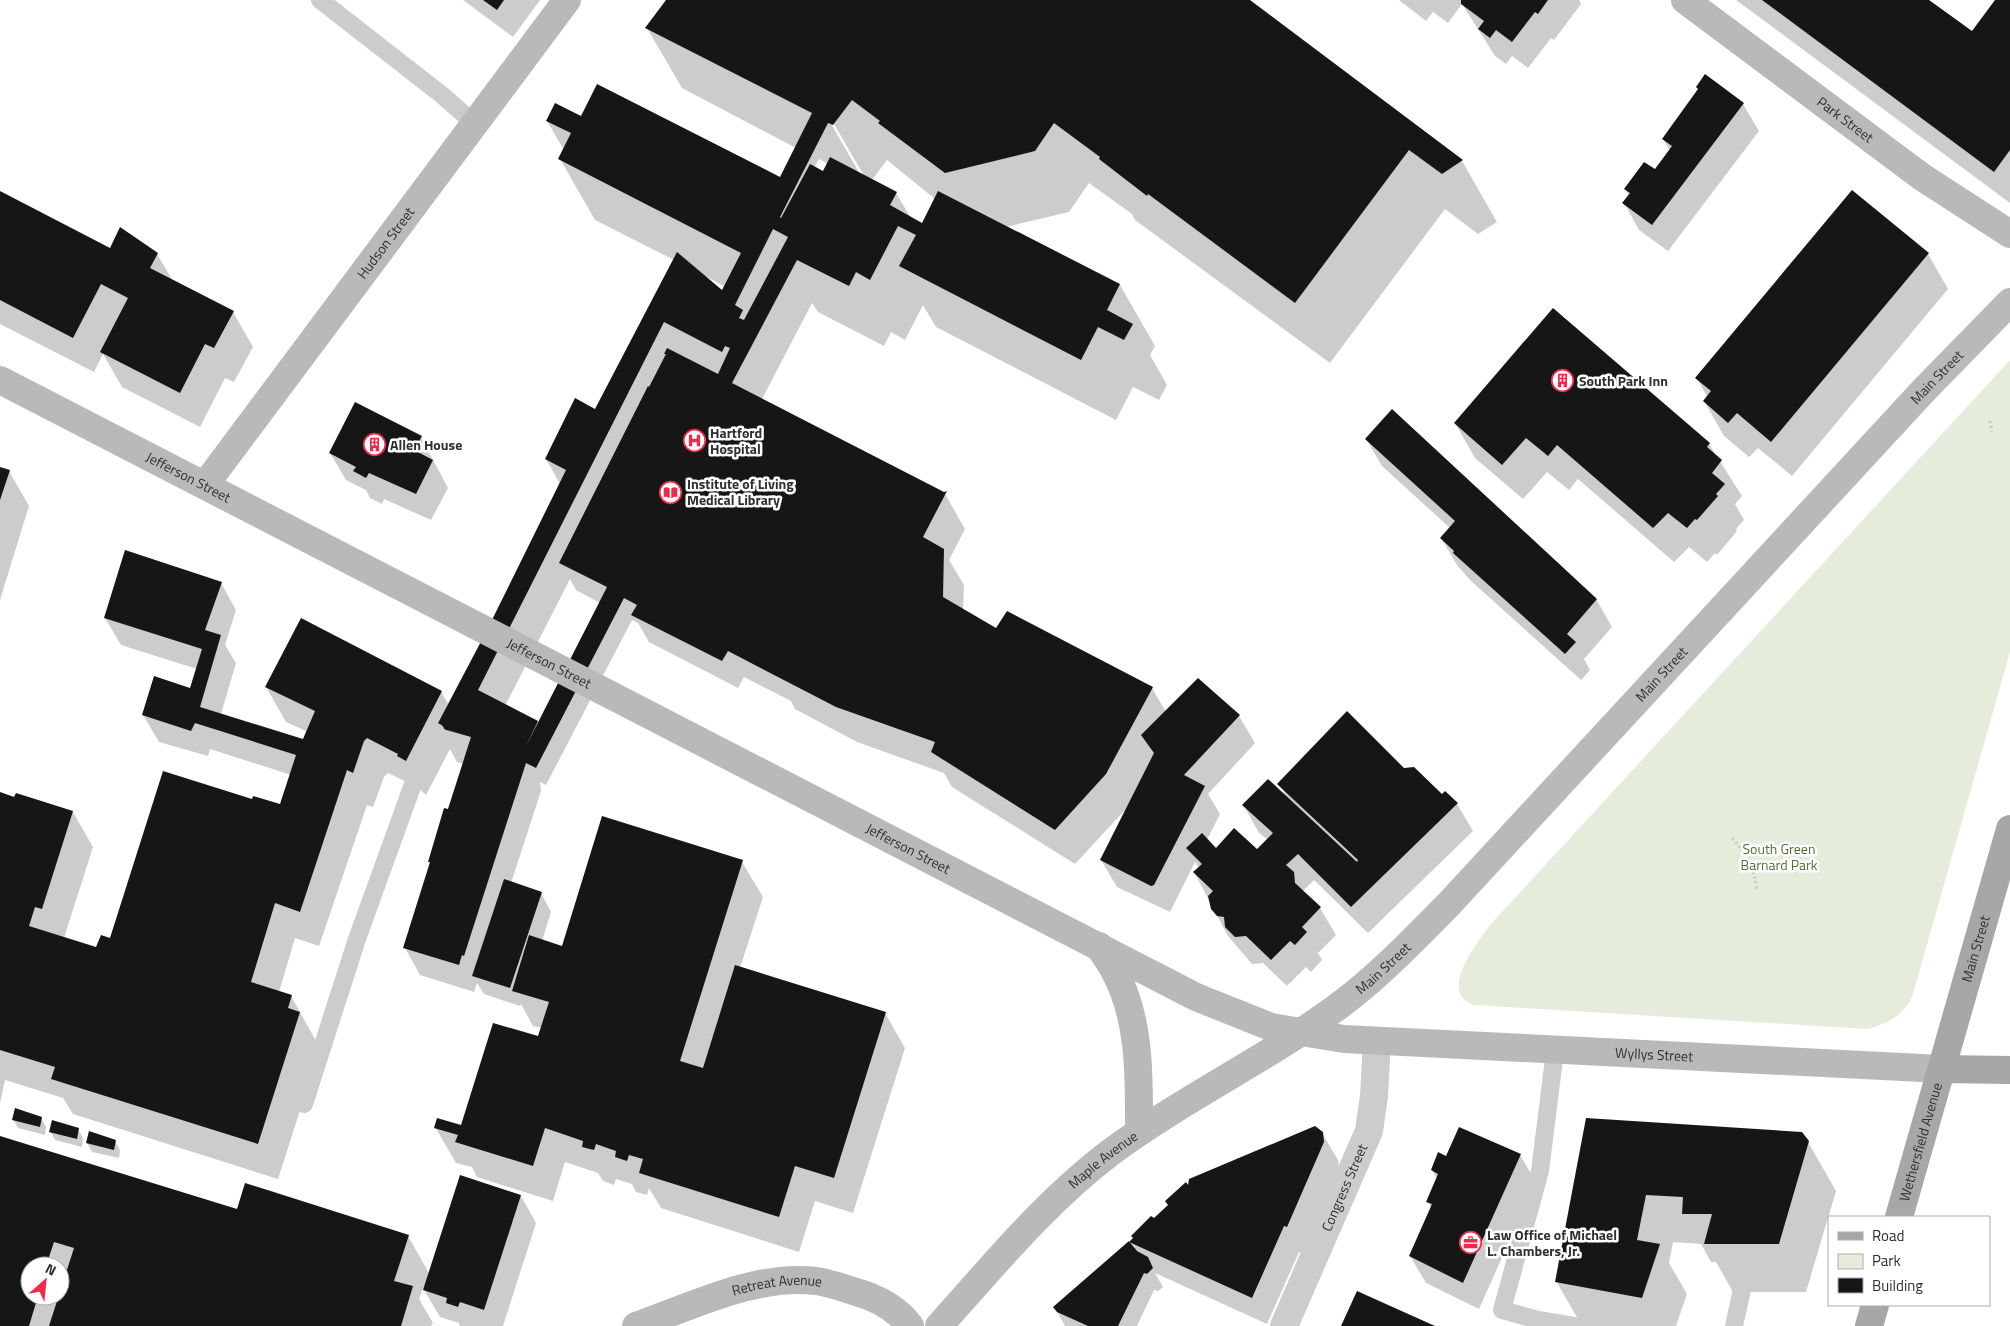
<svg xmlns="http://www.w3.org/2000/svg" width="2010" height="1326" viewBox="0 0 2010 1326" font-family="'Titillium Web',sans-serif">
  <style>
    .green { fill: #e6ecdc }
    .shadow { fill: #0003; fill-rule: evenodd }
    .building { fill: #161616; fill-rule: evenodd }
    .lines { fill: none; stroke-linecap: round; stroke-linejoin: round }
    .path { stroke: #ccc; stroke-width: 3; stroke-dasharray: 2.5 2.5; stroke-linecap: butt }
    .lane { stroke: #ccc; stroke-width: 18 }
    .street { stroke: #ccc; stroke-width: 28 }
    .secondary { stroke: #b9b9b9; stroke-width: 28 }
    .primary { stroke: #a7a7a7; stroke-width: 28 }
    .labels { text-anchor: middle; stroke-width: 5; stroke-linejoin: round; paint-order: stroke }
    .street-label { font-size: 14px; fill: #2f2f2f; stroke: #fff }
    .poi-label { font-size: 14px; font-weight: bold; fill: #2f2f2f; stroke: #fff; text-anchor: start }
    .park-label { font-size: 14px; fill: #566b3b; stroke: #fff }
  </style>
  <rect width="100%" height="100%" fill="#fff"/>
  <path class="green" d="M 2010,360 L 2010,652 L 1913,994 C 1905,1015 1888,1024 1867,1029 L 1474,1005 C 1437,993 1477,943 1490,925 Z"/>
  <path class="shadow" d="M 463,0 L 540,0 L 513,37 Z
    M 667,0 L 1246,0 L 1462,161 L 1497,222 L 1478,234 L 1445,209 L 1330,363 L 1135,220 L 1132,214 L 1089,183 L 1069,212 L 1006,227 L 1120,285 L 1155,346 L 1150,355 L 1167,385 L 1159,400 L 1133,387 L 1116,420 L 936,327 L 923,305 L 905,340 L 891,332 L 884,346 L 818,312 L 812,303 L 762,399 L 945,494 L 965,529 L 949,560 L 964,585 L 963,610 L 996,629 L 1152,688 L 1166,712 L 1239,716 L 1255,743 L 1208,794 L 1220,814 L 1207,840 L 1216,849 L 1257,851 L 1268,840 L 1259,833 L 1244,806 L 1286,796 L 1279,784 L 1403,769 L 1442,796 L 1445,792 L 1457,804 L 1473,831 L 1368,933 L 1314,880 L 1303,891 L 1320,908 L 1336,935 L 1318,953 L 1322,960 L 1311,972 L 1306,967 L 1287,986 L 1263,963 L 1252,964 L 1228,936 L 1194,872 L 1199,868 L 1195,862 L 1170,912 L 1117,887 L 1101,860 L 1125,810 L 1075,864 L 952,787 L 944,773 L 857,742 L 795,709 L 791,701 L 744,677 L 738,688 L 649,642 L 638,623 L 632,620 L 546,785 L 540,782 L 541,791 L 511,883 L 541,893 L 551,912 L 542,941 L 562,947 L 742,862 L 763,897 L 740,968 L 885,1013 L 905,1048 L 853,1213 L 815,1201 L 799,1252 L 661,1208 L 649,1188 L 647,1195 L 636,1192 L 632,1184 L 616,1179 L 614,1185 L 603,1181 L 598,1173 L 565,1162 L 553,1201 L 477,1177 L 472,1167 L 456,1163 L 435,1127 L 462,1126 L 539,1038 L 542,1028 L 533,1026 L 521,1004 L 520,1006 L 484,994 L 477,983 L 474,992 L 420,975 L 405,948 L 431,864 L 429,862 L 464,764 L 457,762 L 450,749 L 426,795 L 417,787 L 388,773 L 384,777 L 373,807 L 367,805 L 319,946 L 295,938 L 279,992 L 291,996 L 320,1048 L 278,1179 L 73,1114 L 63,1098 L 5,1080 L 0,1103 L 0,793 L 73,812 L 93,847 L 64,938 L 97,949 L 111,940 L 253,800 L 281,806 L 291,775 L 210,749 L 208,756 L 159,742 L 143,715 L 190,689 L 197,669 L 121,645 L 105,618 L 221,583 L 236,610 L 225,645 L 236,663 L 221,714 L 303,740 L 306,731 L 286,722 L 266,687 L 441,692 L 449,705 L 487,633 L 560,484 L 546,459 L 596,411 L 674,260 L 595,220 L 560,159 L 564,150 L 547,121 L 581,117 L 780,179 L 796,148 L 682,88 L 647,28 ZM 831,119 L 863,174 L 860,174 L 829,120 ZM 819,159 L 828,164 L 824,172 L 814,168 ZM 887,160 L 935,199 L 922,225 L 911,218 L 896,193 L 872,180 ZM 707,277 L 725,287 L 723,292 L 706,278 ZM 570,579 L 576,590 L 600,603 L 538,724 L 505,706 Z
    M 1399,0 L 1579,0 L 1581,4 L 1554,40 L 1551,38 L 1528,68 L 1512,56 L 1506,64 L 1495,56 L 1462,4 L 1448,23 L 1433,12 L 1426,21 Z
    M 1736,0 L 1927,0 L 1972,33 L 1996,0 L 2010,0 L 2010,203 Z
    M 1699,90 L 1743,104 L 1759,131 L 1668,251 L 1639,230 L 1624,203 L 1629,196 L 1625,189 L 1656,171 L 1670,151 L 1663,139 Z
    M 0,192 L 110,249 L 157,254 L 173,281 L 233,312 L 253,347 L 234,382 L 225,378 L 200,427 L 122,387 L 103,354 L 94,372 L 0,324 Z
    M 1928,254 L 1948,289 L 1792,476 L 1758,448 L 1749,457 L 1724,436 L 1704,401 L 1707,397 L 1697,378 Z
    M 1455,423 L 1709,444 L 1742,496 L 1735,504 L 1744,520 L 1736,529 L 1737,531 L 1717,555 L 1715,553 L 1707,562 L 1689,547 L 1674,562 L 1578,479 L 1569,490 L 1547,472 L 1523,499 L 1475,458 Z
    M 421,437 L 448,488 L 431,520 L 384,499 L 382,504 L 370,498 L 366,490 L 346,480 L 330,453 Z
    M 1366,439 L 1596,599 L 1612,627 L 1584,659 L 1590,670 L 1581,680 L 1470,580 L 1457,565 L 1441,538 L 1450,528 L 1382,466 Z
    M 0,468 L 9,471 L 29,506 L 0,600 Z
    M 41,1118 L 46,1127 L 45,1135 L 18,1128 L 13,1119 Z
    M 1588,1119 L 1808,1142 L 1836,1191 L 1806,1292 L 1733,1292 L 1716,1262 L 1711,1262 L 1701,1244 L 1673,1242 L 1669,1263 L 1687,1294 L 1676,1326 L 1582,1326 L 1556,1281 Z
    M 78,1129 L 83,1138 L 82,1147 L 55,1140 L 50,1131 Z
    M 1322,1133 L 1338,1160 L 1339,1170 L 1302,1254 L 1299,1252 L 1267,1324 L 1155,1273 L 1163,1287 L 1158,1291 L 1154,1290 L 1137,1326 L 1065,1326 L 1055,1308 L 1135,1248 L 1131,1242 L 1189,1189 Z
    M 0,1138 L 238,1211 L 408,1236 L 429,1273 L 521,1196 L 536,1223 L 503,1326 L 460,1326 L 459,1323 L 440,1317 L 423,1288 L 419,1299 L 433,1323 L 431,1326 L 0,1326 ZM 30,1266 L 60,1266 L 60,1296 L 30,1296 Z
    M 115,1141 L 120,1150 L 119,1158 L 92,1152 L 87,1143 Z
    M 1520,1155 L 1536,1182 L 1479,1309 L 1426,1283 L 1410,1256 L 1431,1208 L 1428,1202 L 1437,1179 L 1432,1170 L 1447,1158 Z"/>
  <path class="building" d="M 483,0 L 504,0 L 497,10 Z
    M 666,0 L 1250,0 L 1463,160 L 1442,174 L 1409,150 L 1295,303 L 1148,194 L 1147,196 L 1099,159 L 1100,157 L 1054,123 L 1035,151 L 945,173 L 878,123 L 880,121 L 852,100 L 833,125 L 828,123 L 780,217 L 781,218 L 810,164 L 823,171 L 830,157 L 897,192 L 890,205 L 922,223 L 938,191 L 1120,284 L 1107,310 L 1133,324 L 1124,340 L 1098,327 L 1081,360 L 899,266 L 916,235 L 898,226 L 870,280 L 856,272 L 849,286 L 797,260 L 732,383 L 944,492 L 947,491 L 923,537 L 944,549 L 943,597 L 996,628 L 1007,611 L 1153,687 L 1106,774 L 1055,830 L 931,752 L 935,742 L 836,707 L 728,651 L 722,661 L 631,615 L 637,605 L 624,598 L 536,768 L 526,763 L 464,956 L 462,955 L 459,965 L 403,948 L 430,862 L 428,862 L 444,808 L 448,809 L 471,737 L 436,727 L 486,632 L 566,470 L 545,459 L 575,398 L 595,409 L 677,252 L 722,290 L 741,253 L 558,159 L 571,133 L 546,121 L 555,103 L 581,116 L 597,84 L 780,177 L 812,113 L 645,28 ZM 773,229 L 788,237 L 744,320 L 739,318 L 743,310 L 735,305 ZM 664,322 L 722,352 L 725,346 L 730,348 L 718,374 L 667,348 L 664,354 L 666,354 L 649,387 L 648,386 L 559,563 L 607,587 L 526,746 L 538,721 L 478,690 Z
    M 1461,0 L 1548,0 L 1538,14 L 1535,12 L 1512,42 L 1496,30 L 1490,38 L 1478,29 L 1484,21 L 1461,4 Z
    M 1762,0 L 1929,0 L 1972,31 L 1995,0 L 2010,0 L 2010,150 L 1994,172 Z
    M 1705,74 L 1744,103 L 1652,225 L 1622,203 L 1630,193 L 1624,189 L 1644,162 L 1655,169 L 1672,146 L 1662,139 L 1698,89 L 1696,87 Z
    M 1852,190 L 1929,253 L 1771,442 L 1737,413 L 1728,423 L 1703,401 L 1711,391 L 1695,378 Z
    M 0,191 L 110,248 L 120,227 L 158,253 L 150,268 L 234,311 L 214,348 L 205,344 L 180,393 L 100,352 L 128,298 L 101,284 L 73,338 L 0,300 Z
    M 1553,308 L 1710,443 L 1707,447 L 1722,460 L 1712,473 L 1725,484 L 1716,494 L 1718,496 L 1697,520 L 1695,519 L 1687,528 L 1668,513 L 1653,528 L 1557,445 L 1548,456 L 1526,438 L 1502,465 L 1454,423 Z
    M 355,402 L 422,436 L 414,450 L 433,460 L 416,494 L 369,473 L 366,478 L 353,471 L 356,467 L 329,453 Z
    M 1392,409 L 1597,599 L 1567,634 L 1576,642 L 1565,654 L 1453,553 L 1454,551 L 1440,538 L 1455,521 L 1365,439 Z
    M 0,467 L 10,470 L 0,500 Z
    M 125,550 L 222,582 L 205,630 L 221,635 L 200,707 L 303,739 L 315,711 L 265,687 L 301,618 L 442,691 L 406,761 L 397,756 L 398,754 L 367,738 L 364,741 L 353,773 L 347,770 L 300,912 L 275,903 L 251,982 L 292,995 L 288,1008 L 300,1012 L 258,1144 L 51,1079 L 55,1067 L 0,1050 L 0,792 L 14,797 L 16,793 L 73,811 L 42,909 L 35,907 L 29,926 L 96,947 L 101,935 L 110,938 L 163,771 L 252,799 L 253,796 L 280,804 L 296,755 L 195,723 L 191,731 L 142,715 L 154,676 L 190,688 L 202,649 L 104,618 Z
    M 1198,678 L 1240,715 L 1184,775 L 1205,786 L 1154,885 L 1151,886 L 1100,860 L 1154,753 L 1141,735 Z
    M 1347,711 L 1404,768 L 1414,767 L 1442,794 L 1445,791 L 1458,803 L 1351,907 L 1298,854 L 1286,865 L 1294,872 L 1295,883 L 1321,907 L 1302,927 L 1307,932 L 1295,945 L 1290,941 L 1271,960 L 1246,936 L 1235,937 L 1225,927 L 1224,917 L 1217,916 L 1211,909 L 1208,896 L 1213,891 L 1193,872 L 1202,864 L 1186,848 L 1202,833 L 1216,848 L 1234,828 L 1257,849 L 1273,833 L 1242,805 L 1268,779 L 1357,862 L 1358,860 L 1277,784 Z
    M 602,816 L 743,860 L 680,1061 L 703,1068 L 735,965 L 886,1012 L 834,1178 L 795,1166 L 779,1217 L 639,1173 L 643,1159 L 629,1155 L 627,1161 L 615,1157 L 616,1151 L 596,1144 L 594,1150 L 582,1147 L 583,1141 L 545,1128 L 533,1166 L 455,1142 L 458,1135 L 434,1128 L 437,1118 L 461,1125 L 493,1023 L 538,1036 L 549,1002 L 512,991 L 529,935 L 562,946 Z
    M 504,879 L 542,892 L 510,988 L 472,976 Z
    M 15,1108 L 42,1117 L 40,1127 L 12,1120 Z
    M 1586,1118 L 1802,1132 L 1809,1141 L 1779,1244 L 1704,1244 L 1712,1214 L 1682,1214 L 1683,1197 L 1646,1195 L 1637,1240 L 1660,1244 L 1642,1298 L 1555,1282 Z
    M 52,1120 L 79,1128 L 77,1139 L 49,1132 Z
    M 1315,1126 L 1323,1132 L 1324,1142 L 1287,1227 L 1284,1226 L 1252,1298 L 1129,1242 L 1133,1238 L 1131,1236 L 1151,1216 L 1154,1218 L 1168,1205 L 1165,1201 L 1186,1182 L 1188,1185 L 1189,1179 Z
    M 1459,1127 L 1521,1154 L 1463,1283 L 1409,1256 L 1432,1204 L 1426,1202 L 1438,1174 L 1431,1170 L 1438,1152 L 1446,1156 Z
    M 89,1131 L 116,1140 L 114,1150 L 86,1143 Z
    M 0,1136 L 237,1209 L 245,1183 L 409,1235 L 394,1281 L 413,1286 L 401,1326 L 49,1326 L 74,1248 L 54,1242 L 46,1266 L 30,1266 L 30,1296 L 38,1296 L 29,1326 L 0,1326 Z
    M 460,1175 L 521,1195 L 484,1310 L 460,1302 L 458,1307 L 446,1303 L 447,1298 L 423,1290 Z
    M 1129,1241 L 1137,1251 L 1148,1257 L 1153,1268 L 1147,1274 L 1144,1273 L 1118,1326 L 1088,1326 L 1057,1312 L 1053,1307 Z
    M 1357,1291 L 1435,1326 L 1341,1326 Z"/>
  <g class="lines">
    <path class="path" d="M 1990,421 L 1992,432
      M 1732,838 C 1747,854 1754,868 1757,890"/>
    <path class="lane" d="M 320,0 L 442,95 L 475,124
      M 304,1104 L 357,939 L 421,762 L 436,732
      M 1538,1320 L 1502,1310 L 1540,1171 L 1555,1051
      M 1535,1326 L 1538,1320 L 1574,1326
      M 1734,1326 L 1745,1276"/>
    <path class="street" id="s1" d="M 1284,1326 L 1369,1131 L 1374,1096 L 1377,1041"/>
    <g class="secondary">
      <path id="s2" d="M 1685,0 L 1922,177 L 2010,234"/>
      <path id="s3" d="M 0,380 L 1196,997 L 1271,1027 L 1344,1039 L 1942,1069"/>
      <path id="s4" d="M 205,485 L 567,0"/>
      <path d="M 1099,946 C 1104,955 1111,963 1115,972 C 1141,1021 1139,1079 1139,1132"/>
      <path id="s5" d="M 636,1326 C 692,1306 755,1274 816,1281 C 829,1283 841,1287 853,1291 C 875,1297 896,1307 910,1326"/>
      <path id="s6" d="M 939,1326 C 993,1266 1046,1201 1111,1152 C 1184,1098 1267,1059 1340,1005 C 1379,976 1413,940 1448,905 L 1924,390 L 2010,302"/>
    </g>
    <g class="primary">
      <path d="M 1942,1069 L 2010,1070"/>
      <path id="s7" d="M 1899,1217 L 2010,829"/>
      <path d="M 1869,1326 L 1875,1305"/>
    </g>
  </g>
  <defs>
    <symbol id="building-ring" viewBox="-11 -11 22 22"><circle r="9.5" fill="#fff" stroke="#e92d4e" stroke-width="1.5"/><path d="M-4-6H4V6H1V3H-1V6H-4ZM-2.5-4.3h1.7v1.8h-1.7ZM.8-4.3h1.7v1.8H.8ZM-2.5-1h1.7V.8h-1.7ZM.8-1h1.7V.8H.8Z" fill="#e92d4e"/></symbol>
    <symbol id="hospital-ring" viewBox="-11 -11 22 22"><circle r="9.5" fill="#fff" stroke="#e92d4e" stroke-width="1.5"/><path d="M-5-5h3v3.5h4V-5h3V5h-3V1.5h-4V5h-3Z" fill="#e92d4e"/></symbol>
    <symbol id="library-ring" viewBox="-11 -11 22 22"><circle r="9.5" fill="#fff" stroke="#e92d4e" stroke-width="1.5"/><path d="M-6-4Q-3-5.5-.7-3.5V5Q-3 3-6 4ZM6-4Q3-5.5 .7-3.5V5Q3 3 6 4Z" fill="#e92d4e"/></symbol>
    <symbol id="office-ring" viewBox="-11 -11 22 22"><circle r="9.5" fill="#fff" stroke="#e92d4e" stroke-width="1.5"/><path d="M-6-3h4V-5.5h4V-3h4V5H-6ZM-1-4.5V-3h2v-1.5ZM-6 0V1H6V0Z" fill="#e92d4e"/></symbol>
  </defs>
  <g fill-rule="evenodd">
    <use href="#building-ring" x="1550" y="368" width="25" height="25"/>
    <use href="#hospital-ring" x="682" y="428" width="25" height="25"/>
    <use href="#building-ring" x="362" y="432" width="25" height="25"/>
    <use href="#library-ring" x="658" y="480" width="25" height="25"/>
    <use href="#office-ring" x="1458" y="1230" width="25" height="25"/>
  </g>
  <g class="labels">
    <g class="street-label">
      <text dy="5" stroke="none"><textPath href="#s2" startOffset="200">Park Street</textPath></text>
      <text dy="5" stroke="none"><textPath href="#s4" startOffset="302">Hudson Street</textPath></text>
      <text dy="5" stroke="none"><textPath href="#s6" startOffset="1384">Main Street</textPath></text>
      <text dy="5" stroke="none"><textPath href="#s3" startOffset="212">Jefferson Street</textPath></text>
      <text dy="5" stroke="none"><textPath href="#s3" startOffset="618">Jefferson Street</textPath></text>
      <text dy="5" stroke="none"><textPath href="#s6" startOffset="979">Main Street</textPath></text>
      <text dy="5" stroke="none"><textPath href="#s3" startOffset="1022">Jefferson Street</textPath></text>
      <text dy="5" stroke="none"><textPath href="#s7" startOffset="279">Main Street</textPath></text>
      <text dy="5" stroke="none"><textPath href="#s6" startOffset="574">Main Street</textPath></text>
      <text dy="5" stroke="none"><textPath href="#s3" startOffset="1811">Wyllys Street</textPath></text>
      <text dy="5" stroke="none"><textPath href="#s7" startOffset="78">Wethersfield Avenue</textPath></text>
      <text dy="5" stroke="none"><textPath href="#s6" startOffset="234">Maple Avenue</textPath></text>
      <text dy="5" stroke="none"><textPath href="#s1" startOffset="151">Congress Street</textPath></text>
      <text dy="5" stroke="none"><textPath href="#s5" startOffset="148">Retreat Avenue</textPath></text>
    </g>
    <g class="poi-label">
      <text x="1579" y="386">South Park Inn</text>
      <text x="710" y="438">Hartford<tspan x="710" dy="16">Hospital</tspan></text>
      <text x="390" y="450">Allen House</text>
      <text x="687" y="489">Institute of Living<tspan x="687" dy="16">Medical Library</tspan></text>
      <text x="1487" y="1240">Law Office of Michael<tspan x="1487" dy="16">L. Chambers, Jr.</tspan></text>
    </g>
    <g class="park-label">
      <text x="1779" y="854">South Green<tspan x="1779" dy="16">Barnard Park</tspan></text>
    </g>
  </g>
  <rect x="1828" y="1216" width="162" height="90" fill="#ffffff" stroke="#acacac"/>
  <rect x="1838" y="1232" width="25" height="8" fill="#a7a7a7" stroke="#acacac"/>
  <text x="1872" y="1241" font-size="15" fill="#2f2f2f">Road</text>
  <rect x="1838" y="1254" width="25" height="15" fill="#e6ecdc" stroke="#acacac"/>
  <text x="1872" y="1266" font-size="15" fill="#2f2f2f">Park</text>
  <rect x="1838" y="1278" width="25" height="15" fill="#161616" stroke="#acacac"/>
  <text x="1872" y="1291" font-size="15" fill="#2f2f2f">Building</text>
  <g transform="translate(45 1281) rotate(27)"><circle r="24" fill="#ffffff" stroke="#acacac"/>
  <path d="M0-4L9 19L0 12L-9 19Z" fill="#e92d4e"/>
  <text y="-8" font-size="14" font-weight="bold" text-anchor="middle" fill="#2f2f2f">N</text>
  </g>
</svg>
